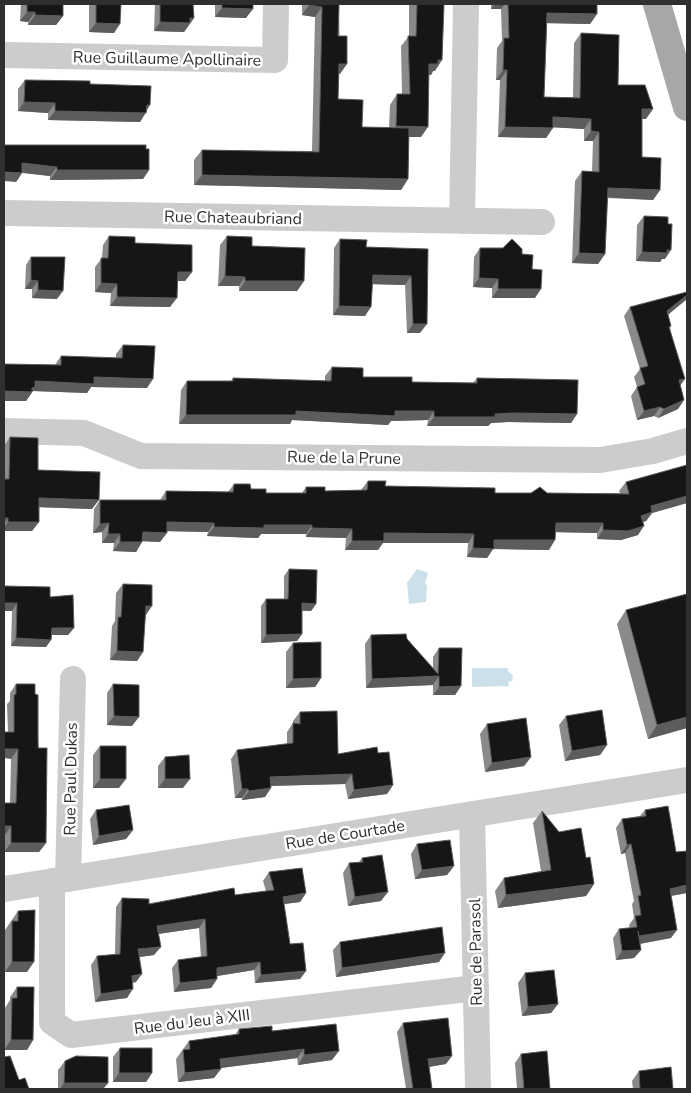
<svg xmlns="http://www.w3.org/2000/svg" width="691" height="1093" viewBox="0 0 691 1093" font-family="'Nunito Sans',sans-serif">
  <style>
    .water { fill: #cce0e9 }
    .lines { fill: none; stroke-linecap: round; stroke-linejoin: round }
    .minor { stroke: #ccc; stroke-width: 26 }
    .major { stroke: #a7a7a7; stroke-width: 28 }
    .wall { fill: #8a8a8a }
    .shaded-wall { fill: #5c5c5c }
    .building { fill: #161616; stroke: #5c5c5c }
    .labels { text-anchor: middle; stroke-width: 5; stroke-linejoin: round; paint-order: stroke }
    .street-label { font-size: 16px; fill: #2f2f2f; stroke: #fff }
  </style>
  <rect width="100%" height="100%" fill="#fff"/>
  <path class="water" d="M 417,569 L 428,573 L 425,583 L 427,586 L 426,602 L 409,604 L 407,583 Z
    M 472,668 L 508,668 L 508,671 L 513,676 L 512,681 L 508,682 L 509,686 L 472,687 Z"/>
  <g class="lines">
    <path class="minor" d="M 4,55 L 275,60 L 276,4
      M 4,213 L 542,222
      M 462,221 L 466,4
      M 4,431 L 84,433 L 141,456 L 600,460 L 653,451 L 687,441
      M 472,814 L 478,1089
      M 68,879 L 73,679
      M 52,881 L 52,1022 L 71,1035 L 476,988
      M 4,889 L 687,780"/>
    <path class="major" d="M 657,4 L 687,107"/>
  </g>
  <path class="wall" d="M 21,4 L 63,4 L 63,16 L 56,25 L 28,25 L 28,22 L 20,21 Z
    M 89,4 L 121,4 L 114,33 L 89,32 Z
    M 155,4 L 193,4 L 194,18 L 184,32 L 154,31 Z
    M 215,4 L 253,4 L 246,18 L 215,17 Z
    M 302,4 L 339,4 L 340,74 L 339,74 L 338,99 L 362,127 L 389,128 L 390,105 L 397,94 L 402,94 L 401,46 L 409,36 L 409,4 L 444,4 L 435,71 L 433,71 L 431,75 L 429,75 L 421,137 L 409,137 L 408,179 L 401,190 L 194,185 L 194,160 L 202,150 L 312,151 L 315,17 L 302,15 Z
    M 491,4 L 597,4 L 597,14 L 590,24 L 547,23 L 544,97 L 573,97 L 574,43 L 581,33 L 618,85 L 646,119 L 642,119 L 642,157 L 660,190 L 653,200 L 607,198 L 605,254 L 598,264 L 572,263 L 575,181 L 582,171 L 592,172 L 593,141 L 584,141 L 584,129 L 553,127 L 546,138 L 498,137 L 500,80 L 496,80 L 497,48 L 502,41 L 501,9 L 491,9 Z
    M 25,80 L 90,84 L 147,111 L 140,122 L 48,120 L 48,113 L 18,111 L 18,89 Z
    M 4,145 L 146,149 L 149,170 L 143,179 L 50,180 L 50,176 L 22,173 L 16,182 Z
    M 644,216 L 665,259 L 662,259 L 660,262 L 636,261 L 637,225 Z
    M 109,236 L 135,243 L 192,272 L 185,281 L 178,281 L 170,307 L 110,306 L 111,293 L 95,292 L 95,267 L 102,258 L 103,245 Z
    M 227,236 L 252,246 L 304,281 L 297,291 L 239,291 L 239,286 L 218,286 L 220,245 Z
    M 340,239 L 366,247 L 428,249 L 420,333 L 407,333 L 405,285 L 372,284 L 365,316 L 333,315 L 334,248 Z
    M 480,248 L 522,254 L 532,269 L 535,298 L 492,298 L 492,288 L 473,287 L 474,257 Z
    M 31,257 L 57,299 L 32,298 L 32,289 L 25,289 L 26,265 Z
    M 687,292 L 687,299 L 668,315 L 680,386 L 684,400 L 678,409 L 658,418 L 654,416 L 637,420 L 631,396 L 637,387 L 634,377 L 640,369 L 624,316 L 630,307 Z
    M 123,345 L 147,388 L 91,387 L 87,393 L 33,391 L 26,401 L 4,401 L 4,364 L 55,365 L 61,356 L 116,358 L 116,354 Z
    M 332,367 L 363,377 L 412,382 L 473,383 L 477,378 L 577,414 L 571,423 L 508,422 L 491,423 L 488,426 L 427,426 L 428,420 L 391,421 L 388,425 L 292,420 L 290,424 L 179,424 L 181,390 L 187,381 L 231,381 L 233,378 L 325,381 L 325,376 Z
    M 10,437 L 38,470 L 92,509 L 39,507 L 39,522 L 32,531 L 4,531 L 4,446 Z
    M 687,465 L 687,503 L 652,513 L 646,521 L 643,522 L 638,535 L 621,540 L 597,539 L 597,533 L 555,532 L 549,550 L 493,549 L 487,558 L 467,557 L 468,543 L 383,543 L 378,550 L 345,550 L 346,538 L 306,537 L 306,534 L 261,534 L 258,538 L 207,536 L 208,532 L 167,531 L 160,542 L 142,541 L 136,552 L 113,551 L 114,543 L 102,543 L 102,532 L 93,533 L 94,509 L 100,500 L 160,500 L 166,491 L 228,492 L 234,484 L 266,493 L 302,493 L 306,487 L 325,491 L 361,490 L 368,481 L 385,486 L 495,493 L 620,493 L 619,491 L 626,482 Z
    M 289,569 L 316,604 L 311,611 L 302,611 L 302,634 L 297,641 L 261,643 L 261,606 L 266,599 L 284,599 L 284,576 Z
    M 123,584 L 146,615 L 145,615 L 143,652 L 137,661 L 110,660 L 112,626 L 115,621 L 116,593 Z
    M 4,586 L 50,597 L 74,628 L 68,635 L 52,635 L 51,640 L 46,647 L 11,646 L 12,611 L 4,611 Z
    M 687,594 L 687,728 L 648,739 L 617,624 L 626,610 Z
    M 371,635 L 407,639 L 433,668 L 433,657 L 439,648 L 461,686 L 455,695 L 433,695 L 433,685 L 366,688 L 365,644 Z
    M 293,643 L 321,678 L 315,687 L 286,688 L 286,652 Z
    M 16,684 L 35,694 L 46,843 L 39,852 L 4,852 L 5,835 L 10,803 L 11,759 L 8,732 L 7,704 L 10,701 L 10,693 Z
    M 113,684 L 132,726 L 107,725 L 107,693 Z
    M 300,712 L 338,754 L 378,753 L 393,785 L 387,794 L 348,799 L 345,784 L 271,786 L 265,797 L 242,800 L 242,798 L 235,798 L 231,759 L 237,750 L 287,744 L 287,732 L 293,723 L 293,721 Z
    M 566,716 L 607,745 L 600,755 L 565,761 L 559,725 Z
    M 487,724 L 531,757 L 524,766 L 485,772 L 480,734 Z
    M 100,746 L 119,788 L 93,788 L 93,755 Z
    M 165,757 L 183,788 L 158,788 L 158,766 Z
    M 96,810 L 133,830 L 126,839 L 93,845 L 90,819 Z
    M 645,810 L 676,852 L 687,851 L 687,893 L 671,896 L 671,938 L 640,944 L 641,950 L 634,958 L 616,960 L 613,938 L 619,929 L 630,928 L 629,925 L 634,918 L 632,904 L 634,901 L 625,853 L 621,854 L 616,828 L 622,819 L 640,816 Z
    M 542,811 L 559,832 L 586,858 L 594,884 L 586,896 L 498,908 L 495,891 L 504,878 L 541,871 L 533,823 Z
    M 417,844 L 454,866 L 447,875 L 415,879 L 411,854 Z
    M 362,858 L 381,901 L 348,906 L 343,873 L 349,863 L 359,862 Z
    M 269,872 L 306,893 L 300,902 L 284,904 L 290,944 L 306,971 L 300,979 L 255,983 L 254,970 L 217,976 L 217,979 L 211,988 L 174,992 L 172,968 L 178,960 L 201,957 L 199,928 L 158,934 L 154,955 L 140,957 L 136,982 L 132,983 L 127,998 L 95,1002 L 91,965 L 97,956 L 115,954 L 116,907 L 122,898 L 149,904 L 235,895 L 266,891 L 263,881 Z
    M 18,911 L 27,972 L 5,972 L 5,930 Z
    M 340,942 L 439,962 L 336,977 L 333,950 Z
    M 525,973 L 558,1004 L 551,1013 L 522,1016 L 518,983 Z
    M 17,987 L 33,1040 L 27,1050 L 4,1050 L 5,1008 L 10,1000 L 10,997 Z
    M 403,1023 L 446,1064 L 429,1067 L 432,1089 L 406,1089 L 397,1032 Z
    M 239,1029 L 272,1031 L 332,1060 L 298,1065 L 297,1058 L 221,1068 L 214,1078 L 178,1082 L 176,1059 L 189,1041 L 235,1035 Z
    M 120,1048 L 152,1073 L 146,1082 L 113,1082 L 113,1057 Z
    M 521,1054 L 550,1089 L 517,1089 L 515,1063 Z
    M 65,1061 L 108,1083 L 103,1089 L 58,1089 L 58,1070 Z
    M 639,1071 L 673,1089 L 633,1089 L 632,1081 Z"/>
  <path class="shaded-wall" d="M 495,4 L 505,4 L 501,9 L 491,9 Z
    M 309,5 L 322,7 L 315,17 L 302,15 Z
    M 222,8 L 253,9 L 246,18 L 215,17 Z
    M 27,12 L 35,12 L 28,22 L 20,21 Z
    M 547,13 L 597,14 L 590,24 L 540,23 Z
    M 35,15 L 63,16 L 56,25 L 28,25 Z
    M 190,18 L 194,18 L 184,32 L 154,31 L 160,22 Z
    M 96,23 L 120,24 L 114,33 L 89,32 Z
    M 438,60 L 442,60 L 435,71 L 433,71 L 431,75 L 422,74 L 429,64 Z
    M 339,64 L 347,64 L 340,74 L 331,74 Z
    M 503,70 L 507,70 L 500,80 L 496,80 Z
    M 24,102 L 55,103 L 48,113 L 18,111 Z
    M 147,105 L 150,105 L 140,122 L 48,120 L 55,111 Z
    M 642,109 L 653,109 L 646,119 L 635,119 Z
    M 553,117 L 591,119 L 584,129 L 546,127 Z
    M 396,126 L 428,127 L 421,137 L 389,137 Z
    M 505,127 L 553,128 L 546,138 L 498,137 Z
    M 591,131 L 599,132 L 593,141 L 584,141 Z
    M 22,163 L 57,167 L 50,176 L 16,172 Z
    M 57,170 L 149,170 L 143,179 L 50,180 Z
    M 4,172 L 22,173 L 16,182 L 4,181 Z
    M 202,175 L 408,179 L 401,190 L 194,185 Z
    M 608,188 L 660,190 L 653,200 L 601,197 Z
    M 667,250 L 671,250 L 665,259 L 662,259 L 660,262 L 636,261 L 642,252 Z
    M 579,253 L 605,254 L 598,264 L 572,263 Z
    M 178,272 L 192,272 L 185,281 L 172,281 Z
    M 373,275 L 411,276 L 405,285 L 367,284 Z
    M 225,276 L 245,277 L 239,286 L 218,286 Z
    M 479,278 L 498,279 L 492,288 L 473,287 Z
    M 31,280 L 38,281 L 32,289 L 25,289 Z
    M 245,281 L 304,281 L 297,291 L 239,291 Z
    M 101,283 L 117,284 L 111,293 L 95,292 Z
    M 498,289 L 541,289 L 535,298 L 492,298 Z
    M 38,290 L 63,291 L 57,299 L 32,298 Z
    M 687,295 L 687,299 L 661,320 L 667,311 Z
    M 117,297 L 177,298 L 170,307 L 110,306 Z
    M 339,306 L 371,307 L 365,316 L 333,315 Z
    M 413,324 L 427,324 L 420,333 L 407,333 Z
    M 94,377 L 153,379 L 147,388 L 91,387 L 87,393 L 33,391 L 26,401 L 4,401 L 4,391 L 35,381 Z
    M 685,379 L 679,387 L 679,380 Z
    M 684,400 L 678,409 L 658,418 L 664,409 Z
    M 660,407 L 654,416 L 637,420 L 644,411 Z
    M 296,411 L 434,411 L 428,420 L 391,421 L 388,425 L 292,420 L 290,424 L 179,424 L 186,415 Z
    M 514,413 L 577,414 L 571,423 L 508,422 L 491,423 L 488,426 L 427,426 L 434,417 Z
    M 687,496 L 687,503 L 652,513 L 646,521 L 634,525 L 641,516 L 651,506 Z
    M 39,498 L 99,500 L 92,509 L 33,507 Z
    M 4,518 L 8,518 L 4,524 Z
    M 8,522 L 39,522 L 32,531 L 4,531 L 4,527 Z
    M 167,522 L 214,523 L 208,532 L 160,531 Z
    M 109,523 L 102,532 L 93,533 L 100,524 Z
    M 556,523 L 603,523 L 597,533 L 549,532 Z
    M 264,525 L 312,525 L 306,534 L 261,534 L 258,538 L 207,536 L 214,527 Z
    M 644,526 L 638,535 L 621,540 L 597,539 L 603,530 Z
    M 312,528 L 352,529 L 346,538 L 306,537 Z
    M 143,532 L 167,533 L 160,542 L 136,541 Z
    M 384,533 L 474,534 L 468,543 L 383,543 L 378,550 L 345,550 L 352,541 Z
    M 108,534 L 120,534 L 114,543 L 102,543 Z
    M 494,540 L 555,540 L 549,550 L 493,549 L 487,558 L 467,557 L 473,548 Z
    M 120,542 L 142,542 L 136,552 L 113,551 Z
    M 4,603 L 17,603 L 12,611 L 4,611 Z
    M 302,603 L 316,604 L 311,611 L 297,610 Z
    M 146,606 L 152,606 L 146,615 L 139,615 Z
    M 52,628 L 74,628 L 68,635 L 47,635 Z
    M 302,634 L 297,641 L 261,643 L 266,635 Z
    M 16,638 L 51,640 L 46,647 L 11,646 Z
    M 117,651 L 143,652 L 137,661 L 110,660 Z
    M 439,676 L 433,685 L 366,688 L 372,679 Z
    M 321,678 L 315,687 L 286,688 L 293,679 Z
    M 461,686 L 455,695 L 433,695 L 439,687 Z
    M 114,716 L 139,717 L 132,726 L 107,725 Z
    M 687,717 L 687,728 L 648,739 L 657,725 Z
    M 607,745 L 600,755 L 565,761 L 572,751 Z
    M 4,749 L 18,749 L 11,759 L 4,758 Z
    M 531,757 L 524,766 L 485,772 L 492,763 Z
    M 352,774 L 345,784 L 263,786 L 270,777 Z
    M 100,779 L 126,779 L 119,788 L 93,788 Z
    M 165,779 L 190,779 L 183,788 L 158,788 Z
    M 393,785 L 387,794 L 348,799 L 354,790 Z
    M 271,788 L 265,797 L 242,800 L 249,791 Z
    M 242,789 L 248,789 L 242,798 L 235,798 Z
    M 4,826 L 11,826 L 5,835 L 4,835 Z
    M 133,830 L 126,839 L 93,845 L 99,836 Z
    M 11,843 L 46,843 L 39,852 L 4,852 Z
    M 631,844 L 625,853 L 621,854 L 627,845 Z
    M 454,866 L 447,875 L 415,879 L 422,870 Z
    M 594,884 L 586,896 L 498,908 L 506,895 Z
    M 687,885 L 687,893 L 664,897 L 670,889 Z
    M 388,892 L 381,901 L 348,906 L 355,897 Z
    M 306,893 L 300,902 L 277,905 L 283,897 Z
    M 205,919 L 199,928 L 151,935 L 157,926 Z
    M 677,930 L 671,938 L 633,945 L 639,936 Z
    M 161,947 L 154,955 L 132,958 L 138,949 Z
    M 641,950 L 634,958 L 616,960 L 622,951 Z
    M 445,953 L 439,962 L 336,977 L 342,968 Z
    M 12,962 L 34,962 L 27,972 L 5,972 Z
    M 260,962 L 254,970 L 211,977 L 217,968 Z
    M 306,971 L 300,979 L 255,983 L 261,975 Z
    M 142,974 L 136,982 L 126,984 L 132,976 Z
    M 217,979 L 211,988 L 174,992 L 180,983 Z
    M 133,989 L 127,998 L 95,1002 L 101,994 Z
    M 558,1004 L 551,1013 L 522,1016 L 528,1007 Z
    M 11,1040 L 33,1040 L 27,1050 L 4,1050 Z
    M 304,1049 L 297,1058 L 213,1069 L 220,1059 Z
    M 339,1051 L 332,1060 L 298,1065 L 304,1055 Z
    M 452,1056 L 446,1064 L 422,1068 L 428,1059 Z
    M 221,1069 L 214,1078 L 178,1082 L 185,1073 Z
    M 119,1073 L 152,1073 L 146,1082 L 113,1082 Z
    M 64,1083 L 108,1083 L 103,1089 L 60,1089 Z"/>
  <path class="building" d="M 27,4 L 63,4 L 63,16 L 35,15 L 35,12 L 27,12 Z
    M 96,4 L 121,4 L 120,24 L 96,23 Z
    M 160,4 L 193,4 L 194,18 L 190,18 L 190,23 L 160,22 Z
    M 222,4 L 253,4 L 253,9 L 222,8 Z
    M 309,4 L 339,4 L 338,36 L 347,36 L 347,64 L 339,64 L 338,99 L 363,100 L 362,127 L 409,128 L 408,179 L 202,175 L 202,150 L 319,152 L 322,7 L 309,5 Z
    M 417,4 L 444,4 L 442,60 L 438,60 L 438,64 L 429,64 L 428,127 L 396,126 L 397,94 L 410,94 L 408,36 L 416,36 Z
    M 508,4 L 597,4 L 597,14 L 547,13 L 544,97 L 580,98 L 581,33 L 619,35 L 618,85 L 645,85 L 653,109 L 642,109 L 642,157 L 661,158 L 660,190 L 608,188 L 605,254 L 579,253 L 582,171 L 599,172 L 599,132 L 591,131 L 591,119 L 553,117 L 553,128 L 505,127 L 507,70 L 503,70 L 504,38 L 509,38 Z
    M 25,80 L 90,81 L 90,84 L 151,86 L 150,105 L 147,105 L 146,113 L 55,111 L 55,103 L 24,102 Z
    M 4,145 L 146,145 L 146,149 L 149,149 L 149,170 L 57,170 L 57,167 L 22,163 L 22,173 L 4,172 Z
    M 644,216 L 668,217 L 668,224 L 672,224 L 671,250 L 667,250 L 667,253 L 642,252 Z
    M 109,236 L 135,237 L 135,243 L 192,245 L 192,272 L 178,272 L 177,298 L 117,297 L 117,284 L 101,283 L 101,258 L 108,258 Z
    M 227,236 L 252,237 L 252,246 L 305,248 L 304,281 L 245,281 L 245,277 L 225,276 Z
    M 340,239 L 367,240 L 366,247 L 428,249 L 427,324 L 413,324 L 411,276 L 373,275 L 371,307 L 339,306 Z
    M 512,239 L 522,249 L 522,254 L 533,255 L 532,269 L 542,270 L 541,289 L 498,289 L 498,279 L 479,278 L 480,248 L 503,248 Z
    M 31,257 L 65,257 L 63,291 L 38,290 L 38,281 L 31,280 Z
    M 687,292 L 687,295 L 667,311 L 671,326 L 669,327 L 685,379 L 679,380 L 684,400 L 664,409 L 660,407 L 644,411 L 637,387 L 645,384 L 640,368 L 648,366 L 630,307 Z
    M 123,345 L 155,346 L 153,379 L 94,377 L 94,384 L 35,381 L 35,387 L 32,388 L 32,392 L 4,391 L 4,364 L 61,365 L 61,356 L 122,358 Z
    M 332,367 L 363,368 L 363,377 L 412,377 L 412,382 L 477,383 L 477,378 L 578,380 L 577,414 L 514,413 L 495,414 L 495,417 L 434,417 L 434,411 L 395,411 L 395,416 L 296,411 L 296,415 L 186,415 L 187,381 L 233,381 L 233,378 L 331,381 Z
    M 10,437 L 38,438 L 38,470 L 100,472 L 99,500 L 39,498 L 39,522 L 8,522 L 8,518 L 4,518 L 4,479 L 9,479 Z
    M 687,465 L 687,496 L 651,506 L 652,512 L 641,516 L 644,526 L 628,531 L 603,530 L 603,523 L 556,523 L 555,540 L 494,540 L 494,549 L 473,548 L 474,534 L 384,533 L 384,541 L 352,541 L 352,529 L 312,528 L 312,525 L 264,525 L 264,528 L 214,527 L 214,523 L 167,522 L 167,533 L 143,532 L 142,542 L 120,542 L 120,534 L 108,534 L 109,523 L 100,524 L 100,500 L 166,500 L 166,491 L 233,492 L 234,484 L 250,484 L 251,489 L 266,489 L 266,493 L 306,493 L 306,487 L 325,487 L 325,491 L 367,490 L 368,481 L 386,481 L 385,486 L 495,488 L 495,493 L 531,493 L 540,487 L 547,493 L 629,494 L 626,482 Z
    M 289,569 L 317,570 L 316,604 L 302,603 L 302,634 L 266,635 L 266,599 L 288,599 Z
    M 123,584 L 152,585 L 152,606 L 146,606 L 143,652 L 117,651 L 118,617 L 121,617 Z
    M 4,586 L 50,587 L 50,597 L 73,595 L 74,628 L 52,628 L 51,640 L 16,638 L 17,603 L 4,603 Z
    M 687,594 L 687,717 L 657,725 L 626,610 Z
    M 406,634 L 407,639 L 438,674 L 439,648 L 462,648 L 461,686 L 439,687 L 439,676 L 372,679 L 371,635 Z
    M 321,642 L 321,678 L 293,679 L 293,643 Z
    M 16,684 L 35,684 L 35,694 L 38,695 L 38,748 L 47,748 L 46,843 L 11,843 L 11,826 L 4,826 L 4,803 L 16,803 L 18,749 L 4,749 L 4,732 L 14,732 L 14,695 L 16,694 Z
    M 113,684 L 139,685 L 139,717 L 114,716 Z
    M 602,710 L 607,745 L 572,751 L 566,716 Z
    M 337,711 L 338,754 L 377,747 L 378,753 L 389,752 L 393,785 L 354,790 L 352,774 L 270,777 L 271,788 L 249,791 L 248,789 L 242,789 L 237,750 L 293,743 L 293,723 L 300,724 L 300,712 Z
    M 526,718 L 531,757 L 492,763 L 487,724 Z
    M 100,746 L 126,746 L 126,779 L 100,779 Z
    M 189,755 L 190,779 L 165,779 L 165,757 Z
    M 129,805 L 133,830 L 99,836 L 96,810 Z
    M 668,806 L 676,852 L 687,851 L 687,885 L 670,889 L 677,930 L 639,936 L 638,931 L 641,950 L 622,951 L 619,929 L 637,927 L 635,916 L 641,915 L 638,896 L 641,895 L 631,844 L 627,845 L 622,819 L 646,816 L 645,810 Z
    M 542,811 L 559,832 L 581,828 L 586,858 L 590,857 L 594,884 L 506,895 L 504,878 L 551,870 Z
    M 450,840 L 454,866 L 422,870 L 417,844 Z
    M 382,855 L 388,892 L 355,897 L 349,863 L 363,862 L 362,858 Z
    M 302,868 L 306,893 L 283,897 L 290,944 L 303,943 L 306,971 L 261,975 L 260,962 L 217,968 L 217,979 L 180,983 L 178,960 L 207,956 L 205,919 L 157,926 L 161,947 L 138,949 L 142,974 L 132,976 L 133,989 L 101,994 L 97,956 L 120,954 L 122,898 L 149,899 L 149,904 L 234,888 L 235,895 L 274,890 L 269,872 Z
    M 35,910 L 34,962 L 12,962 L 12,921 L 18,921 L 18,911 Z
    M 442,927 L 445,953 L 342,968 L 340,942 Z
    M 554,970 L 558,1004 L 528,1007 L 525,973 Z
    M 17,987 L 34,987 L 33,1040 L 11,1040 L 12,998 L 17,998 Z
    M 448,1018 L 452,1056 L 428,1059 L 432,1089 L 413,1089 L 403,1023 Z
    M 336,1024 L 339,1051 L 304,1055 L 304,1049 L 220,1059 L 221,1069 L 185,1073 L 183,1050 L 190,1049 L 189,1041 L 239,1034 L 239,1029 L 272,1026 L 272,1031 Z
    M 120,1048 L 152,1048 L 152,1073 L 119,1073 Z
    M 547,1051 L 550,1089 L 524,1089 L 521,1054 Z
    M 10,1056 L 19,1080 L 25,1078 L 29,1089 L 4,1089 L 4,1057 Z
    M 76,1056 L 108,1057 L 108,1083 L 64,1083 L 65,1061 Z
    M 671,1067 L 673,1089 L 640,1089 L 639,1071 Z"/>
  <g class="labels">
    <g class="street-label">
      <text transform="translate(167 58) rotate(1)" y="6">Rue Guillaume Apollinaire</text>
      <text transform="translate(233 217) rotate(1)" y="6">Rue Chateaubriand</text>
      <text transform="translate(344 457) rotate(1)" y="6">Rue de la Prune</text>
      <text transform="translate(70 779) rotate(-89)" y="6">Rue Paul Dukas</text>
      <text transform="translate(345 834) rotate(-9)" y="6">Rue de Courtade</text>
      <text transform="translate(475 952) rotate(-91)" y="6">Rue de Parasol</text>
      <text transform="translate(192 1021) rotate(-7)" y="6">Rue du Jeu à XIII</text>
    </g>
  </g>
  <rect width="691" height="1093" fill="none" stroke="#2f2f2f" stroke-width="10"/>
</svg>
